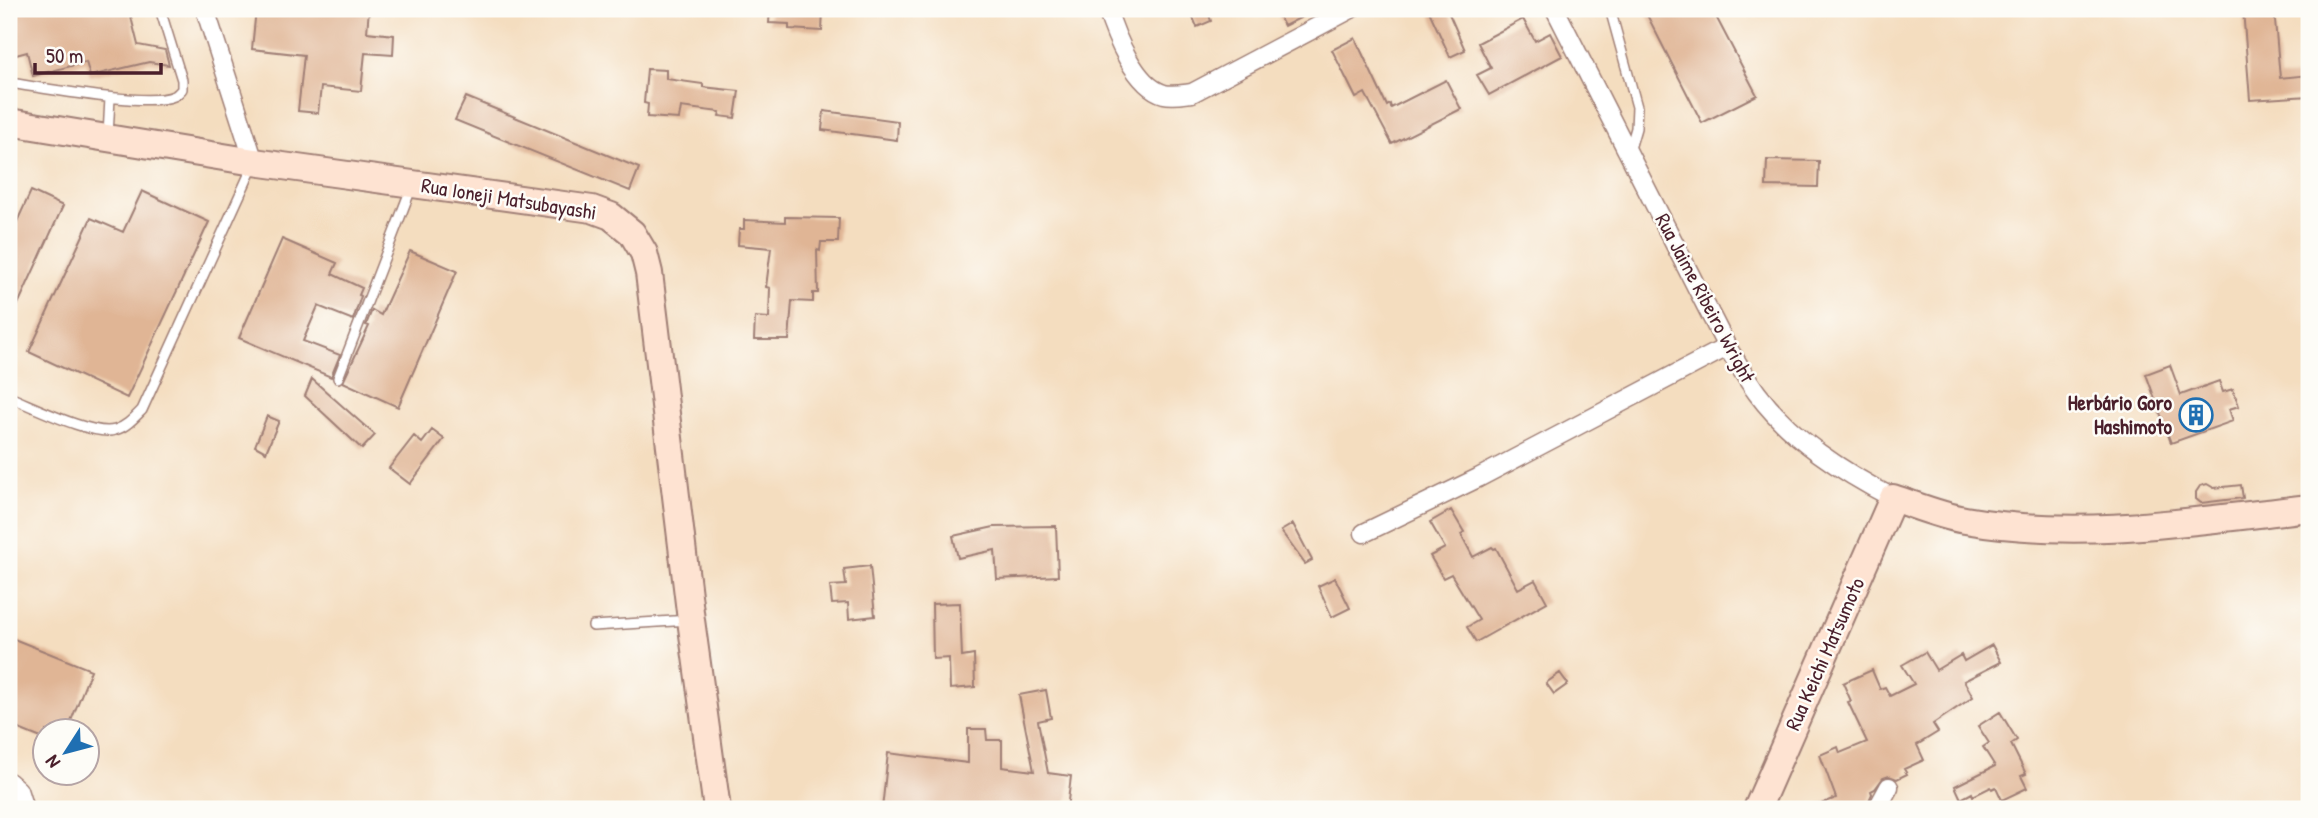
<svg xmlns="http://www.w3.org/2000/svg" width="2318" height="818" viewBox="0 0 2318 818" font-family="'Patrick Hand',sans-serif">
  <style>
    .building { fill: #e0b595 }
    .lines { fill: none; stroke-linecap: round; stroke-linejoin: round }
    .service-casing { stroke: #9f7e75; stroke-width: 12 }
    .minor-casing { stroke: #9f7e75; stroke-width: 21 }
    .secondary-casing { stroke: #9f7e75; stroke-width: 30 }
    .service { stroke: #fff; stroke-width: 9 }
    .minor { stroke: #fff; stroke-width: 18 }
    .secondary { stroke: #fee3d2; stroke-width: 26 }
    .labels { text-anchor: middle; stroke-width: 5; stroke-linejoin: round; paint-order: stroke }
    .street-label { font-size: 21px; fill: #4a1f2b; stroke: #fdfcf7 }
    .poi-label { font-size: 21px; font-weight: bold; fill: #4a1f2b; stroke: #fdfcf7; text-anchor: end }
  </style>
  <rect width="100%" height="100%" fill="#fdfcf7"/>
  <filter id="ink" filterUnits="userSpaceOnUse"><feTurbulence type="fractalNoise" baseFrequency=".0143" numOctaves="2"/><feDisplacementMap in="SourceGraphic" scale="14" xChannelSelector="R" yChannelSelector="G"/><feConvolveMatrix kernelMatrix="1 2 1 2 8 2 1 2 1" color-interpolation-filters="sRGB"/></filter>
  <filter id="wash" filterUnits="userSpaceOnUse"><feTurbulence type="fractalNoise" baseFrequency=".00686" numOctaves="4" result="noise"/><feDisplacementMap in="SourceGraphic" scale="28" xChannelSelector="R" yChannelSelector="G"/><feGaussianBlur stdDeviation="1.57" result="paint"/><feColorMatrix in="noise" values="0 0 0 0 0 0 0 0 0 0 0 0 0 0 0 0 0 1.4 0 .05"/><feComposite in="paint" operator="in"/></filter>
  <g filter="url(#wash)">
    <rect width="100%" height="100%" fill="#f4ddbf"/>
    <g id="blocks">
      <path class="building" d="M 9,9 L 129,9 L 138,45 L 165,50 L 169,65 L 149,62 L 90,76 L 86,62 L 33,76 L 27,52 L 9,57 Z
        M 256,9 L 369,9 L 367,32 L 394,35 L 393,55 L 365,53 L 361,91 L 321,87 L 318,113 L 298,111 L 304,55 L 252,49 Z
        M 770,9 L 823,9 L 822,31 L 789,29 L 789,24 L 769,23 Z
        M 1200,9 L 1207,9 L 1211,21 L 1197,27 L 1191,13 Z
        M 1275,9 L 1318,9 L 1284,26 Z
        M 1428,9 L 1447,9 L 1465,50 L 1450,57 Z
        M 1644,9 L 1712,9 L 1757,95 L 1702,123 Z
        M 2243,9 L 2274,9 L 2280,78 L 2309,75 L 2309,96 L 2250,100 Z
        M 1523,19 L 1535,41 L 1550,33 L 1562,56 L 1489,95 L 1477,75 L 1491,68 L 1478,43 Z
        M 1355,38 L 1387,106 L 1390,104 L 1391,108 L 1446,80 L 1461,109 L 1392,144 L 1365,93 L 1356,98 L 1332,50 Z
        M 647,69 L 666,70 L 666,79 L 703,84 L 703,87 L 739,91 L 735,118 L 719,116 L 720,112 L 681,107 L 679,119 L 647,117 L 648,104 L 644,103 Z
        M 466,97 L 639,168 L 630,191 L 455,120 Z
        M 824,111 L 898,121 L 897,140 L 822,130 Z
        M 1767,160 L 1819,161 L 1818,187 L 1766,186 Z
        M 31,191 L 63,206 L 9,324 L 9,239 Z
        M 142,191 L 209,222 L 127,398 L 29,352 L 91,218 L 123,232 Z
        M 785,217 L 839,218 L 838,242 L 821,242 L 820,251 L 817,250 L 818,293 L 813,293 L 813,302 L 792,301 L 789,340 L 754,340 L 755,317 L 769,318 L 770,288 L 766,287 L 771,248 L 738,245 L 739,229 L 744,229 L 744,220 L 785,222 Z
        M 282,239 L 337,263 L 332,274 L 362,288 L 359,295 L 361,296 L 353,320 L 318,306 L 303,341 L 340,355 L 331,377 L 239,338 Z
        M 410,251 L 457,271 L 398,407 L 343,382 L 369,326 L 366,325 L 372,310 L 381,315 Z
        M 2170,365 L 2181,395 L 2219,381 L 2223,392 L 2233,389 L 2239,406 L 2229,409 L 2233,421 L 2171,443 L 2146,374 Z
        M 312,379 L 375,435 L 362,449 L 305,396 Z
        M 267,416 L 279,421 L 266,452 L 255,446 Z
        M 432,430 L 444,439 L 410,484 L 389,468 L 414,436 L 422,443 Z
        M 2207,484 L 2214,488 L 2241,485 L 2243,498 L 2201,503 L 2196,499 L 2196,492 L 2200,486 Z
        M 1451,510 L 1464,532 L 1461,534 L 1473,557 L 1492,547 L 1494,549 L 1496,548 L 1518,589 L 1535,580 L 1547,602 L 1476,642 L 1467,627 L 1479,620 L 1451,574 L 1443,578 L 1430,556 L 1445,548 L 1430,522 Z
        M 1293,524 L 1312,560 L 1305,564 L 1281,531 Z
        M 1056,526 L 1058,576 L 997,579 L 995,550 L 958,558 L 953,536 L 994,527 Z
        M 870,566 L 875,616 L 849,619 L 848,603 L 832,604 L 830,586 L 846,585 L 844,569 Z
        M 1335,578 L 1350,608 L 1332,617 L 1318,586 Z
        M 960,603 L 962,657 L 974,655 L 975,687 L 950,689 L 949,658 L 933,659 L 932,604 Z
        M 9,637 L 91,670 L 67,731 L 46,731 L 46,740 L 9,725 Z
        M 1992,645 L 2001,662 L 1964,681 L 1973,697 L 1933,724 L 1938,732 L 1917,745 L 1924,760 L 1904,769 L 1907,774 L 1897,779 L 1889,776 L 1883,778 L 1875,789 L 1871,791 L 1872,794 L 1866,807 L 1861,809 L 1809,809 L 1836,798 L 1820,755 L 1838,747 L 1840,753 L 1867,742 L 1848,702 L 1851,701 L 1843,683 L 1872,670 L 1880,689 L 1885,687 L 1890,696 L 1914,684 L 1902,665 L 1925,652 L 1936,670 L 1961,655 L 1964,661 Z
        M 1560,673 L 1568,684 L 1554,694 L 1546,683 Z
        M 1046,690 L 1051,718 L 1038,721 L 1048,773 L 1071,776 L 1067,809 L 882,809 L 888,753 L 968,763 L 968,729 L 986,729 L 987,740 L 1002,740 L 1002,767 L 1034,771 L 1019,695 Z
        M 2000,712 L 2017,740 L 2011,744 L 2026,774 L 2021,776 L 2027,788 L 2002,800 L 1996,787 L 1992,789 L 1991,787 L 1973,796 L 1972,793 L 1961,799 L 1955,786 L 1995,766 L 1983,747 L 1989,743 L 1978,726 Z"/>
    </g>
  </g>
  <g filter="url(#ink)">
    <use href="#blocks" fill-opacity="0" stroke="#9f7e75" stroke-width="2"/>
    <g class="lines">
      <defs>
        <path id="service" d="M 1610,9 L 1637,107 L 1636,128 L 1629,152
          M 9,83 C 40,87 149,108 174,96 C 176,96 181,90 182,89 L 182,80 L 160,9
          M 108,136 L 110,98
          M 338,378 L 412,186
          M 9,397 C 32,406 94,437 115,430 C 126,427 134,418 142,410 L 253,166
          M 593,626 L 690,620"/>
        <path id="minor" d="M 205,9 L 254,162
          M 1107,9 C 1115,35 1135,86 1164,94 C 1173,96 1183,94 1192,93 L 1351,9
          M 1555,9 L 1727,347 C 1737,362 1746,378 1757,393 C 1791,439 1843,472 1893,498
          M 1364,533 L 1478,478 L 1727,347
          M 9,782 L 18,790 L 24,809
          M 1877,809 L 1889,787"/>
        <path id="secondary" d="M 9,122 L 254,162 L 592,209 L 611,216 L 632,233 L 644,253 L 649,273 L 691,620 L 717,809
          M 1757,809 L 1893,498 C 1917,506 1941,516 1965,520 C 2080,540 2194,521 2309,508"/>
      </defs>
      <use href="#service" class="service-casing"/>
      <use href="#minor" class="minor-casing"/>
      <use href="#secondary" class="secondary-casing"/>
      <use href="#service" class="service"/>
      <use href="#minor" class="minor"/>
      <use href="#secondary" class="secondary"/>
    </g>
  </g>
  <defs>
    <symbol id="building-ring" viewBox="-11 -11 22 22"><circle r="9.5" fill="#fdfcf7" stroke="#1f6fb2" stroke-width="1.5"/><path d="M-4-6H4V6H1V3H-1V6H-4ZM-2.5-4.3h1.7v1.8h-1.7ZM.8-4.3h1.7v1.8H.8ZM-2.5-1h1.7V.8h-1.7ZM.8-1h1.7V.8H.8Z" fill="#1f6fb2"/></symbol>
  </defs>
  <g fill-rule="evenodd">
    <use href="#building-ring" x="2177" y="396" width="38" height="38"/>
  </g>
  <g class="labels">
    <g class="street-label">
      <text transform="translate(509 199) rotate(9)" y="7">Rua Ioneji Matsubayashi</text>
      <text transform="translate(1705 298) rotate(62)" y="7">Rua Jaime Ribeiro Wright</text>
      <text transform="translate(1825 654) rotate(-66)" y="7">Rua Keichi Matsumoto</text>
    </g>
    <g class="poi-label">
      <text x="2172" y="410">Herbário Goro<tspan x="2172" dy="24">Hashimoto</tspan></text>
    </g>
  </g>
  <rect width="2318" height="818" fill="none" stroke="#fdfcf7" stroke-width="35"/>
  <g transform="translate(66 752) rotate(234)"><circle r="33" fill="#fdfcf7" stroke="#b5a4a5" stroke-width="2"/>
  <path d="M0-5L12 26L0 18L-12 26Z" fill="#1f6fb2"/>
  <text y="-10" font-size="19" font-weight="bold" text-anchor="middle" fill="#4a1f2b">N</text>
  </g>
  <path d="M35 63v10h126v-10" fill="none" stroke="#4a1f2b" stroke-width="3.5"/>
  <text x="46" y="63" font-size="21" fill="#4a1f2b" stroke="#fdfcf7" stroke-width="5" paint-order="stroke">50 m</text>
</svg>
